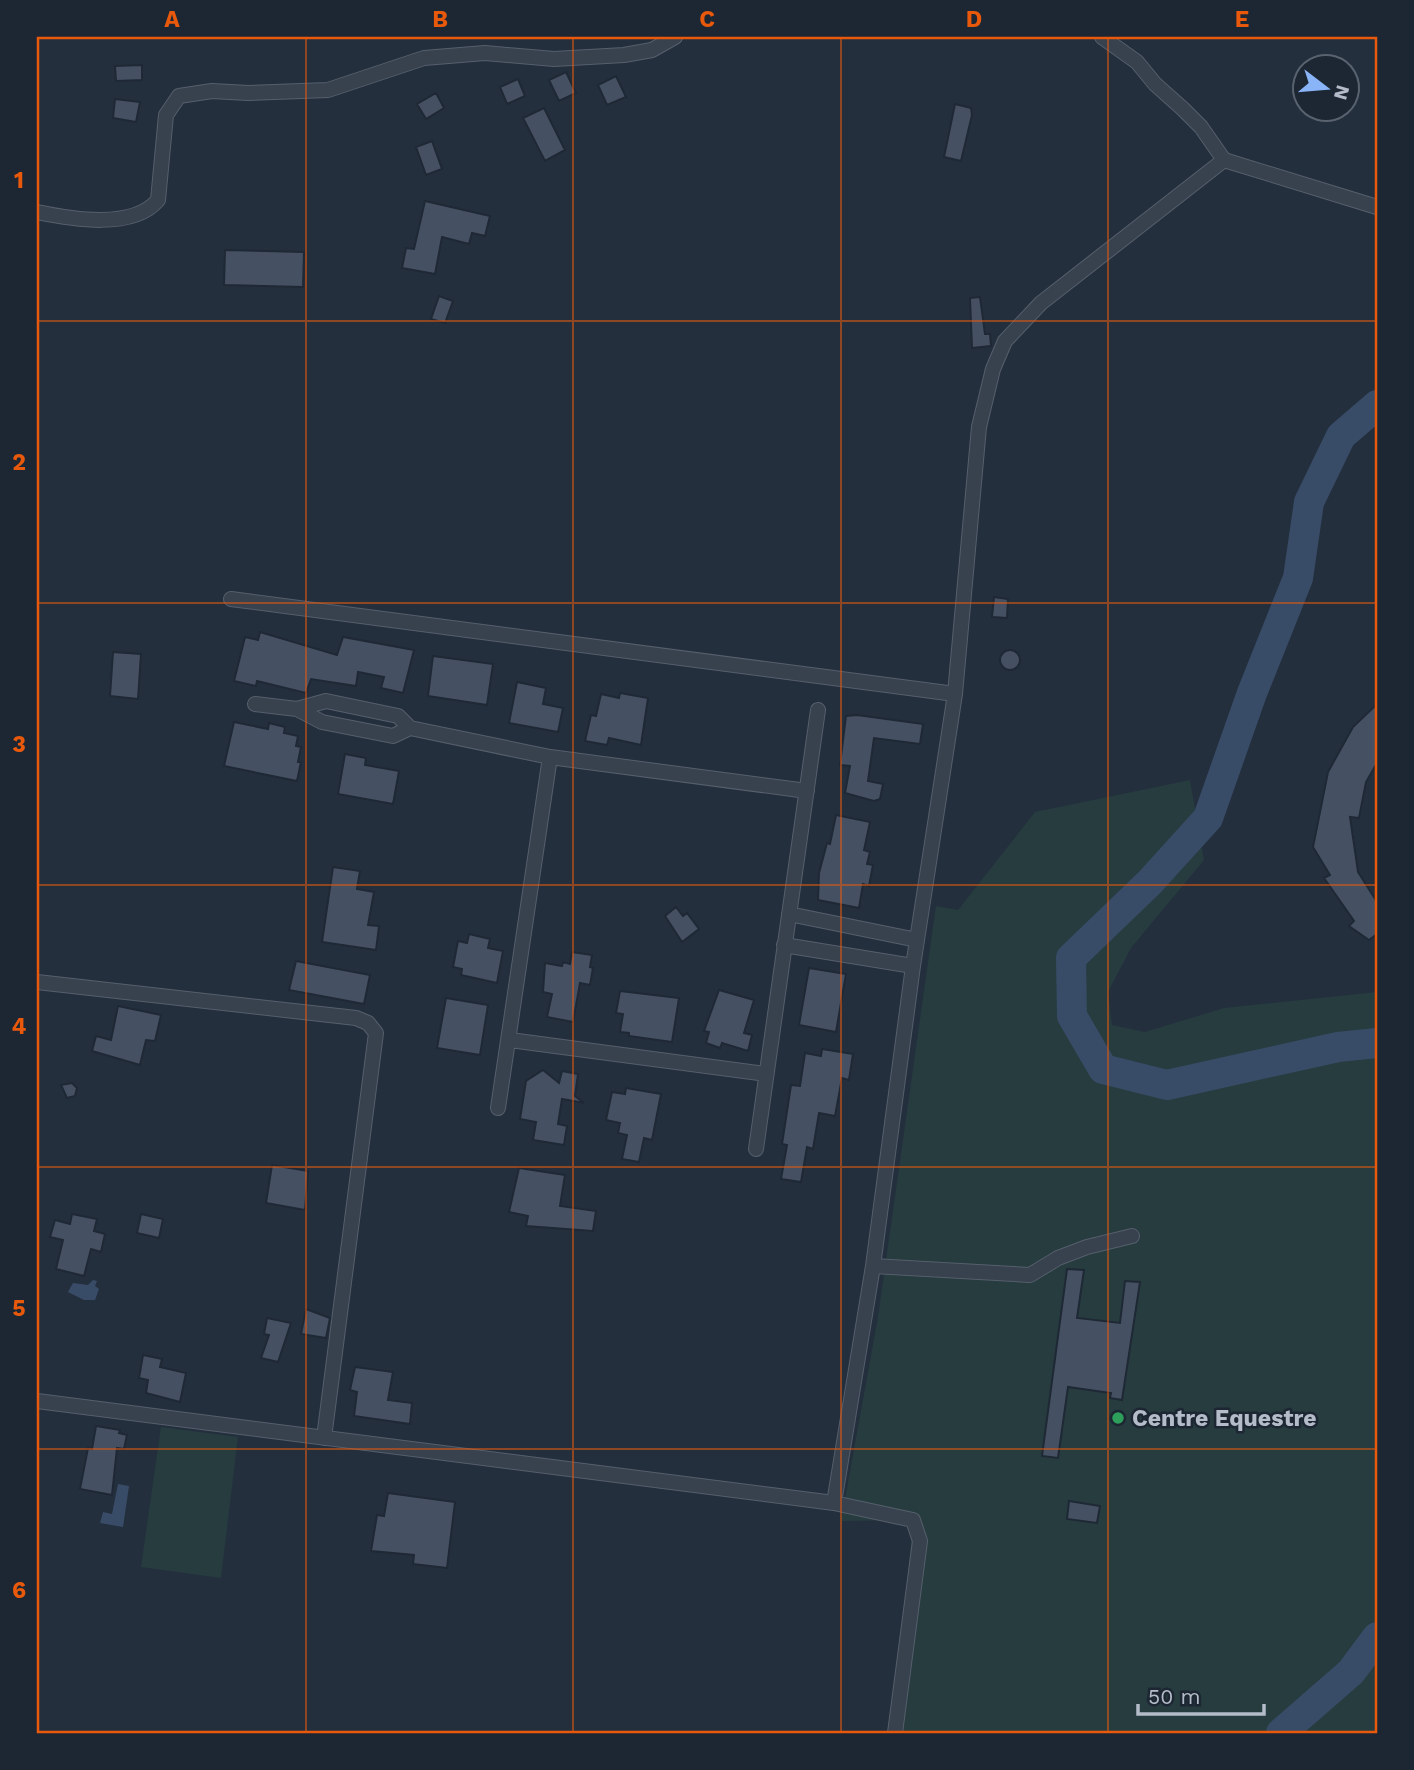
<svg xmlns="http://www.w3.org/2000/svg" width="1414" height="1770" viewBox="0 0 1414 1770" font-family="'Work Sans',sans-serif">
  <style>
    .green { fill: #263c3f }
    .water { fill: #394c67 }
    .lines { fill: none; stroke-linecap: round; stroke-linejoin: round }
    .river { stroke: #394c67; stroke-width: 30 }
    .building { fill: #455162; stroke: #1f2835; stroke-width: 2 }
    .minor-casing { stroke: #565f6c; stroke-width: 16 }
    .minor { stroke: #38414e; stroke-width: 14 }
    .grid { fill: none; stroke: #e8590c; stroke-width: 2; stroke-opacity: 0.55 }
    .leisure-dot { fill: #2e9e5b; stroke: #1d2633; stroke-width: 2.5 }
    .labels { text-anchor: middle; stroke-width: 5; stroke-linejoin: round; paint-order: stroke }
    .poi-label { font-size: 23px; font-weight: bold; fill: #b4bcc9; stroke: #1d2633; text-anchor: start }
    .neatline { fill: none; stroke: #e8590c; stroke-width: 2.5 }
    .grid-label { font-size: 23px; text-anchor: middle; font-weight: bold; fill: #e8590c }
  </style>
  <rect width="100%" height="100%" fill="#242f3e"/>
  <path class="green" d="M 1190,780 L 1204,860 L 1131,948 L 1108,992 L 1112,1025 L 1145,1032 L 1224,1008 L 1377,992 L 1377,1733 L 893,1733 L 913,1520 L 841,1521 L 878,1317 L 936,906 L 958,910 L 1035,812 Z
    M 161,1427 L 238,1437 L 221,1578 L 141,1567 Z"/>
  <path class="water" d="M 93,1280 L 97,1281 L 95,1286 L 99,1289 L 95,1300 L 84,1300 L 68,1292 L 73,1283 L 88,1285 Z
    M 118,1484 L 129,1486 L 123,1527 L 100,1523 L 103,1512 L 112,1514 Z"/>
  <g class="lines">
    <path class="river" d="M 1377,405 L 1341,436 L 1309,502 L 1298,578 L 1252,693 L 1208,818 L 1150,882 L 1071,958 L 1072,1016 L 1103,1069 L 1167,1085 L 1338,1047 L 1377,1043
      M 1281,1733 L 1351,1672 L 1377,1637"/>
  </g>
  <path class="building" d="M 142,65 L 142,80 L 116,81 L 115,66 Z
    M 566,72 L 576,93 L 559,101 L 549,80 Z
    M 616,76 L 626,97 L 607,105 L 598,85 Z
    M 518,79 L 525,96 L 507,104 L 500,87 Z
    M 436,93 L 444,108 L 426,119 L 417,104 Z
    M 115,99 L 140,102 L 136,122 L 113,118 Z
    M 955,104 L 971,108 L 972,115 L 961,161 L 944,157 Z
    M 544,108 L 565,150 L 545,161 L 523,118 Z
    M 432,141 L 442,169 L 426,175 L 416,147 Z
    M 425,201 L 490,216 L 485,236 L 472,233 L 469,244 L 442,237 L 435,274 L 402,268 L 406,248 L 414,249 Z
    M 225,250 L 304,252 L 303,287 L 224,285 Z
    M 439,296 L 453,301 L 445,323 L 431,319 Z
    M 980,297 L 985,334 L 990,334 L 991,346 L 972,348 L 970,298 Z
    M 994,597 L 1008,599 L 1007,618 L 992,617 Z
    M 260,632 L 337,655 L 343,637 L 414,650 L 403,693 L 381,688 L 384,677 L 358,672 L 356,686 L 311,679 L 306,693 L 257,681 L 256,686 L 234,681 L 245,637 L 258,640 Z
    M1000 660a10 10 0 1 1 20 0a10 10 0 1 1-20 0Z
    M 113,652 L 141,654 L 138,699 L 110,696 Z
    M 433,656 L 493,664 L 487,705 L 428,696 Z
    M 517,682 L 546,688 L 543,704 L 563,708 L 558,732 L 509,723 Z
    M 620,693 L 648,698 L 641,745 L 609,738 L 607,745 L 585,741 L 591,715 L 596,716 L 601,694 L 619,698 Z
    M 1377,704 L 1377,763 L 1366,782 L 1359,818 L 1350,817 L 1358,872 L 1377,902 L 1377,934 L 1369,940 L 1349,926 L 1354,921 L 1324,878 L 1330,875 L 1313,847 L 1328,772 L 1353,727 Z
    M 857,715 L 923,724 L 920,744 L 874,738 L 868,781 L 883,784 L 880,799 L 874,801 L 845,793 L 850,766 L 840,765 L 846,716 Z
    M 234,722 L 268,729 L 269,723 L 285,727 L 284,733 L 298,736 L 296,746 L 301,747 L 298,762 L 301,762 L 297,781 L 224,766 Z
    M 345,754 L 366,758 L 365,765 L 399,771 L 393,804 L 338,794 Z
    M 836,815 L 870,822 L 864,850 L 870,852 L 867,864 L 873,865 L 869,886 L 863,884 L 859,908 L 818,900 L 819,873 L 827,843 L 830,844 Z
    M 333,867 L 360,871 L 357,889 L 374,892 L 368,925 L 379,926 L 376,950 L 322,942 Z
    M 676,907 L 683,916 L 687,913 L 699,929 L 682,942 L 665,916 Z
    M 469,934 L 490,939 L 488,948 L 503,951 L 497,983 L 461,975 L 462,969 L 453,967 L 458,941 L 467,943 Z
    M 572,952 L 592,955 L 590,967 L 593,968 L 590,985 L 580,983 L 573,1022 L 547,1017 L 552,994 L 543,992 L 545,963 L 562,966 L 563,962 L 570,964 Z
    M 296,961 L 370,975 L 364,1004 L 289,990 Z
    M 809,968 L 846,974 L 836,1032 L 799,1025 Z
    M 719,990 L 754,1000 L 744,1033 L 752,1035 L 748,1051 L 722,1043 L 720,1048 L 706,1043 L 709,1032 L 704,1031 Z
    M 620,991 L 679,998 L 672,1042 L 629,1036 L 629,1033 L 620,1032 L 623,1014 L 616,1013 Z
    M 446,998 L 488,1005 L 480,1055 L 437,1048 Z
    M 118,1006 L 161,1015 L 155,1041 L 146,1040 L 140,1065 L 92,1051 L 96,1036 L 111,1040 Z
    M 822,1049 L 853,1054 L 849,1080 L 842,1078 L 835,1116 L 819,1113 L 813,1149 L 807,1147 L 801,1182 L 781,1179 L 787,1145 L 782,1144 L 791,1085 L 800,1086 L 805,1053 L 821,1056 Z
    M 543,1070 L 559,1083 L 562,1071 L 578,1074 L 575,1096 L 584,1103 L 562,1099 L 558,1124 L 567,1126 L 564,1145 L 533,1140 L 536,1122 L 520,1119 L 526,1081 Z
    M 72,1083 L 77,1088 L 75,1096 L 67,1098 L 61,1085 Z
    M 626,1088 L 661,1094 L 652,1140 L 644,1138 L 639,1162 L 622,1159 L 627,1135 L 618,1133 L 620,1123 L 606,1120 L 612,1092 L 625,1094 Z
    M 272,1165 L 308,1171 L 305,1210 L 266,1203 Z
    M 519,1168 L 565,1175 L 560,1206 L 596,1211 L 593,1231 L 526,1226 L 528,1216 L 509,1212 Z
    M 72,1214 L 97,1219 L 94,1231 L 105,1234 L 101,1252 L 91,1249 L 84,1276 L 56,1269 L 63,1240 L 50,1237 L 55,1220 L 70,1224 Z
    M 141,1214 L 163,1219 L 159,1238 L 137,1233 Z
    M 1067,1269 L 1084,1270 L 1077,1318 L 1120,1323 L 1125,1281 L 1140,1282 L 1122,1400 L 1110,1398 L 1111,1393 L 1068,1387 L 1058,1458 L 1042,1456 Z
    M 306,1309 L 330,1318 L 326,1338 L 301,1334 Z
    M 267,1318 L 291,1323 L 278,1362 L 261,1358 L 269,1335 L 264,1334 Z
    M 143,1355 L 162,1359 L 160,1367 L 186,1373 L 180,1402 L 146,1393 L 148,1380 L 139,1378 Z
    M 355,1367 L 393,1372 L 388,1400 L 412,1403 L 410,1424 L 354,1416 L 357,1392 L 350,1390 Z
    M 96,1426 L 120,1430 L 119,1433 L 127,1435 L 124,1449 L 117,1448 L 112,1495 L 80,1489 L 88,1448 L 92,1449 Z
    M 388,1493 L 455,1502 L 447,1568 L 413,1564 L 414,1555 L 371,1551 L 377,1515 L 384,1516 Z
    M 1069,1501 L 1100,1506 L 1097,1523 L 1067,1519 Z"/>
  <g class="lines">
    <defs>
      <path id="minor" d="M 1102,37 L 1137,62 L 1155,84 L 1183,109 L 1201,127 L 1224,160
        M 37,212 C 71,219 133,230 158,200 L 166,115 L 179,96 L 212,91 L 248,93 L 328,90 L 424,58 L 485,53 L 554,59 L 624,55 L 652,50 L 675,37
        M 231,599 L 955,694
        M 255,704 L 297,709 L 326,701 L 398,716 L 410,728 L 550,757 L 807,791
        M 297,709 L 322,722 L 393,736 L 410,728
        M 789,914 L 917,940
        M 784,945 L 913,966
        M 37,982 L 356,1018 L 368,1023 L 376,1033 L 324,1438
        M 510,1040 L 766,1074
        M 498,1108 L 550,757
        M 756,1149 L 818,710
        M 873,1266 L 1030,1275 L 1058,1258 L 1087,1247 L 1132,1236
        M 37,1401 L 834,1503 L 913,1520 L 920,1541 L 895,1733
        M 834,1503 L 873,1266 L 913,966 L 955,694 L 979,427 L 993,369 L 1005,341 L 1041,303 L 1224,160 L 1377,207"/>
    </defs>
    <use href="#minor" class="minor-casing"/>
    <use href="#minor" class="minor"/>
  </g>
  <path class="grid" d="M 306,37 L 306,1733M 573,37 L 573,1733M 841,37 L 841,1733M 1108,37 L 1108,1733M 37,321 L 1377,321M 37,603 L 1377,603M 37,885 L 1377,885M 37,1167 L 1377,1167M 37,1449 L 1377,1449"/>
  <circle class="leisure-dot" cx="1118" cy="1418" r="7"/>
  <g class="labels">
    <g class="poi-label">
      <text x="1132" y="1426">Centre Equestre</text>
    </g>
  </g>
  <rect width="1414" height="1770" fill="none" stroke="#1d2633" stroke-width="77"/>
  <g transform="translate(1326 88) rotate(106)"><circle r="33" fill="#1d2633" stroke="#59626f" stroke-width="2"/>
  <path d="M0-5L12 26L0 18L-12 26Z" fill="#8ab4f8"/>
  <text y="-10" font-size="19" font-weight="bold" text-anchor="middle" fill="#b4bcc9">N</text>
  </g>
  <path d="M1138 1704v10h126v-10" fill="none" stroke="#b4bcc9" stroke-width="3.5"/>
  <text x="1148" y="1704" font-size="21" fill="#b4bcc9" stroke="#1d2633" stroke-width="5" paint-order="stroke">50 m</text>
  <rect x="38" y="38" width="1338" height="1694" class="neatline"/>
  <g class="grid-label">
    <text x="172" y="27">A</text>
    <text x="440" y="27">B</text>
    <text x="707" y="27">C</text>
    <text x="974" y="27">D</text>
    <text x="1242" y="27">E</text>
    <text x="19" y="188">1</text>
    <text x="19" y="470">2</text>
    <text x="19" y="752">3</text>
    <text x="19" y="1034">4</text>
    <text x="19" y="1316">5</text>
    <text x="19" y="1598">6</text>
  </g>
</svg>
